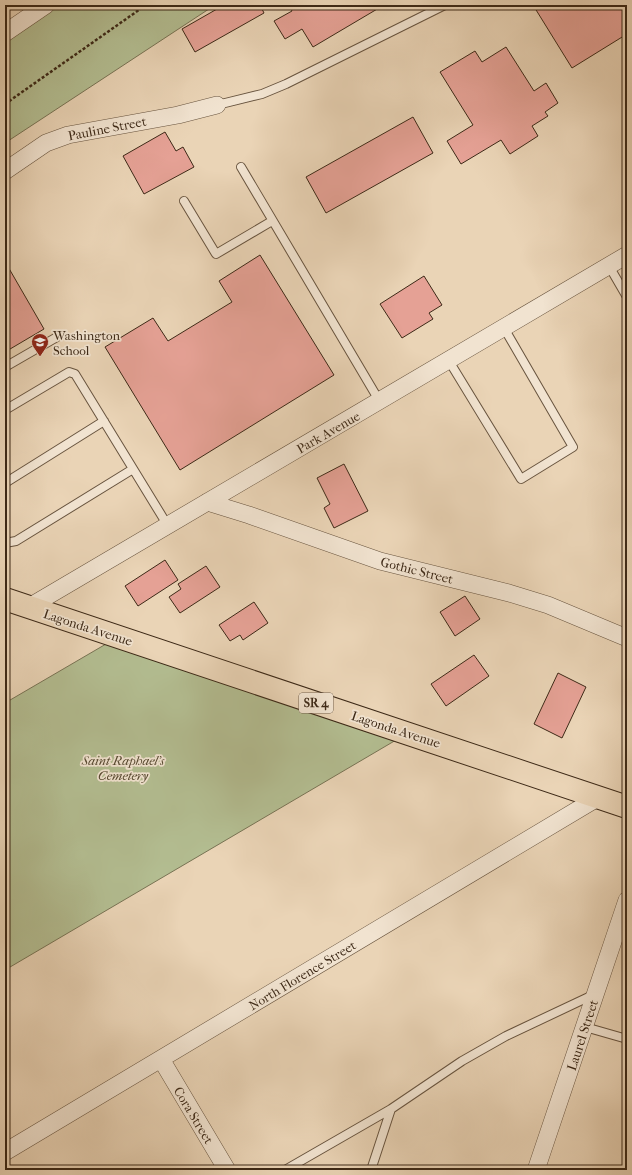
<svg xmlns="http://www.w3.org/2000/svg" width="632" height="1175" viewBox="0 0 632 1175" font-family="'IM FELL French Canon',serif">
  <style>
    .green { fill: #b3bd91; stroke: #787354 }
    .building { fill: #e5a195; stroke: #3d2917 }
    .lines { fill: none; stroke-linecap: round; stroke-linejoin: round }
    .lane-casing { stroke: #68543f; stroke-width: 10 }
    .street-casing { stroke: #68543f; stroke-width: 18 }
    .primary-casing { stroke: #3d2917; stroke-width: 24 }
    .path { stroke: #3d2917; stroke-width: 2.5; stroke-dasharray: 3 2; stroke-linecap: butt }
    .lane { stroke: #f1e3d0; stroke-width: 8 }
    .street { stroke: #f1e3d0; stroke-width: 17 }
    .primary { stroke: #ead4b6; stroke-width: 22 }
    .labels { text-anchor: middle; stroke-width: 3.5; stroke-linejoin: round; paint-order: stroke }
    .shield { fill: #f1e3d0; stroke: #73614e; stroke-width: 1 }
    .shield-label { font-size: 12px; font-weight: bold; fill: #3d2917 }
    .street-label { font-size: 13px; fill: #3d2917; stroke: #f1e3d0 }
    .poi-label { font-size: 13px; fill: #3d2917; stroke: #f1e3d0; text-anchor: start }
    .park-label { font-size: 13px; font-style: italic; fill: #55472f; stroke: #f1e3d0 }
  </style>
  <rect width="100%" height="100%" fill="#ead4b6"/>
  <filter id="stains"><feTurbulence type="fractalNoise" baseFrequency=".005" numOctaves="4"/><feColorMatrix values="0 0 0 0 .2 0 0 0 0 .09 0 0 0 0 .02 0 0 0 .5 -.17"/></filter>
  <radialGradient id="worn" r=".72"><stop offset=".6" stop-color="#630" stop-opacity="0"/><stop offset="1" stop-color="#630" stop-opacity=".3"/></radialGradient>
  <path class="green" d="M 42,5 L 215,5 L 5,143 L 5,35 Z
    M 118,637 L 408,733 L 5,970 L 5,703 Z"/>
  <path class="building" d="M 224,5 L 260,5 L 264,13 L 195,52 L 182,29 Z
    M 289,5 L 384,5 L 313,47 L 302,29 L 285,39 L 274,21 L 292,11 Z
    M 533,5 L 627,5 L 627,34 L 572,68 Z
    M 506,47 L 534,91 L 546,83 L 558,103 L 545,112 L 548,116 L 532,126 L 538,136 L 510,154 L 501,140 L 461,164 L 447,141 L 473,125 L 440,72 L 475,51 L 482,62 Z
    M 413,117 L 433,153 L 326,213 L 306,177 Z
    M 165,132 L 176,151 L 183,147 L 194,167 L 144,194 L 123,156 Z
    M 260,255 L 334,375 L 180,470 L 105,347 L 153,318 L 168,341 L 232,302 L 219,281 Z
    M 7,265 L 44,329 L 5,352 L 5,266 Z
    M 424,276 L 442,305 L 429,313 L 433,319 L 402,338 L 380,304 Z
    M 344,464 L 368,511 L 334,528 L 324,508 L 330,504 L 317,478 Z
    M 165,560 L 178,580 L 138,606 L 125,586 Z
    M 206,566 L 220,587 L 180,613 L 169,597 L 181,589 L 178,584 Z
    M 465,596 L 480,619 L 455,636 L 440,612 Z
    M 254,602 L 268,623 L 243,640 L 240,635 L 230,641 L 219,625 Z
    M 474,655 L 489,676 L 446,706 L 431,684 Z
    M 558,673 L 586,687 L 562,738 L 534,724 Z"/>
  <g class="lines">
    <defs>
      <path id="lane" d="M 217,105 L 262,94 L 286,84 L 445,5
        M 241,167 L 380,402
        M 184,201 L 216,254 L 272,221
        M 609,266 L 627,297
        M 449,361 L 521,479 L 573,447 L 504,328
        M 5,367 L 57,337
        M 5,410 L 69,372 L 75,374 L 168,526
        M 5,483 L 104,421
        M 5,543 L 16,541 L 133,469
        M 585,1027 L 627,1039
        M 285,1170 L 391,1109 L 462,1061 L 506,1036 L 595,994
        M 371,1170 L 391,1109"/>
      <path id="street" d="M 5,33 L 46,5
        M 5,171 L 46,143 L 68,135 L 178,115 L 217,105
        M 207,502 L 249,515 L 380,561 L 509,593 L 548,605 L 627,638
        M 29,607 L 627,255
        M 161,1059 L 227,1170
        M 5,1152 L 599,797
        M 536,1170 L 627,900"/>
      <path id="primary" d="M 5,599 L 627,807"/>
    </defs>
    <use href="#lane" class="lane-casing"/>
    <use href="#street" class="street-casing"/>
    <use href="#primary" class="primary-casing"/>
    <path class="path" d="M 5,104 L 146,5"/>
    <use href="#lane" class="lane"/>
    <use href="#street" class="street"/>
    <use href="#primary" class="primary"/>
  </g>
  <defs>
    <symbol id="school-pin" viewBox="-11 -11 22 30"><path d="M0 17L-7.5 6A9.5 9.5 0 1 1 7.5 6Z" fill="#8f2418" stroke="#f1e3d0"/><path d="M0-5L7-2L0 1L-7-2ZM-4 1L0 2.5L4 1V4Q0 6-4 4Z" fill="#fff"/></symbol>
  </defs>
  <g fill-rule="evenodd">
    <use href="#school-pin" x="30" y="332" width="20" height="27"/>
  </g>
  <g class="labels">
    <rect class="shield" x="299" y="693" width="34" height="20" rx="3"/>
    <g class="shield-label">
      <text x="316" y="707">SR 4</text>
    </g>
    <g class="street-label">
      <text transform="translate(107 128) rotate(-11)" y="5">Pauline Street</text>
      <text transform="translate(328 432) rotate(-30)" y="5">Park Avenue</text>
      <text transform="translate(417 570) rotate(14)" y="5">Gothic Street</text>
      <text transform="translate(88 627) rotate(18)" y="5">Lagonda Avenue</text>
      <text transform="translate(396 729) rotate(18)" y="5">Lagonda Avenue</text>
      <text transform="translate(302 975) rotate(-31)" y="5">North Florence Street</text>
      <text transform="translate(582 1035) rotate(-72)" y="5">Laurel Street</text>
      <text transform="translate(194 1115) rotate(59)" y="5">Cora Street</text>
    </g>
    <g class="poi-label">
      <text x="53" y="340">Washington<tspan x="53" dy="15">School</tspan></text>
    </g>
    <g class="park-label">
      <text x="123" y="765">Saint Raphael's<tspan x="123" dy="15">Cemetery</tspan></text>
    </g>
  </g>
  <rect width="632" height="1175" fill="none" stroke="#ead4b6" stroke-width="20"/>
  <rect x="6" y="6" width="620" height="1163" fill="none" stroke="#3d2917" stroke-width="2"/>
  <rect x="10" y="10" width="612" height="1155" fill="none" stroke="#3d2917"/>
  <rect width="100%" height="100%" filter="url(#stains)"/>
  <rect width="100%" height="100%" fill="url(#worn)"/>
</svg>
